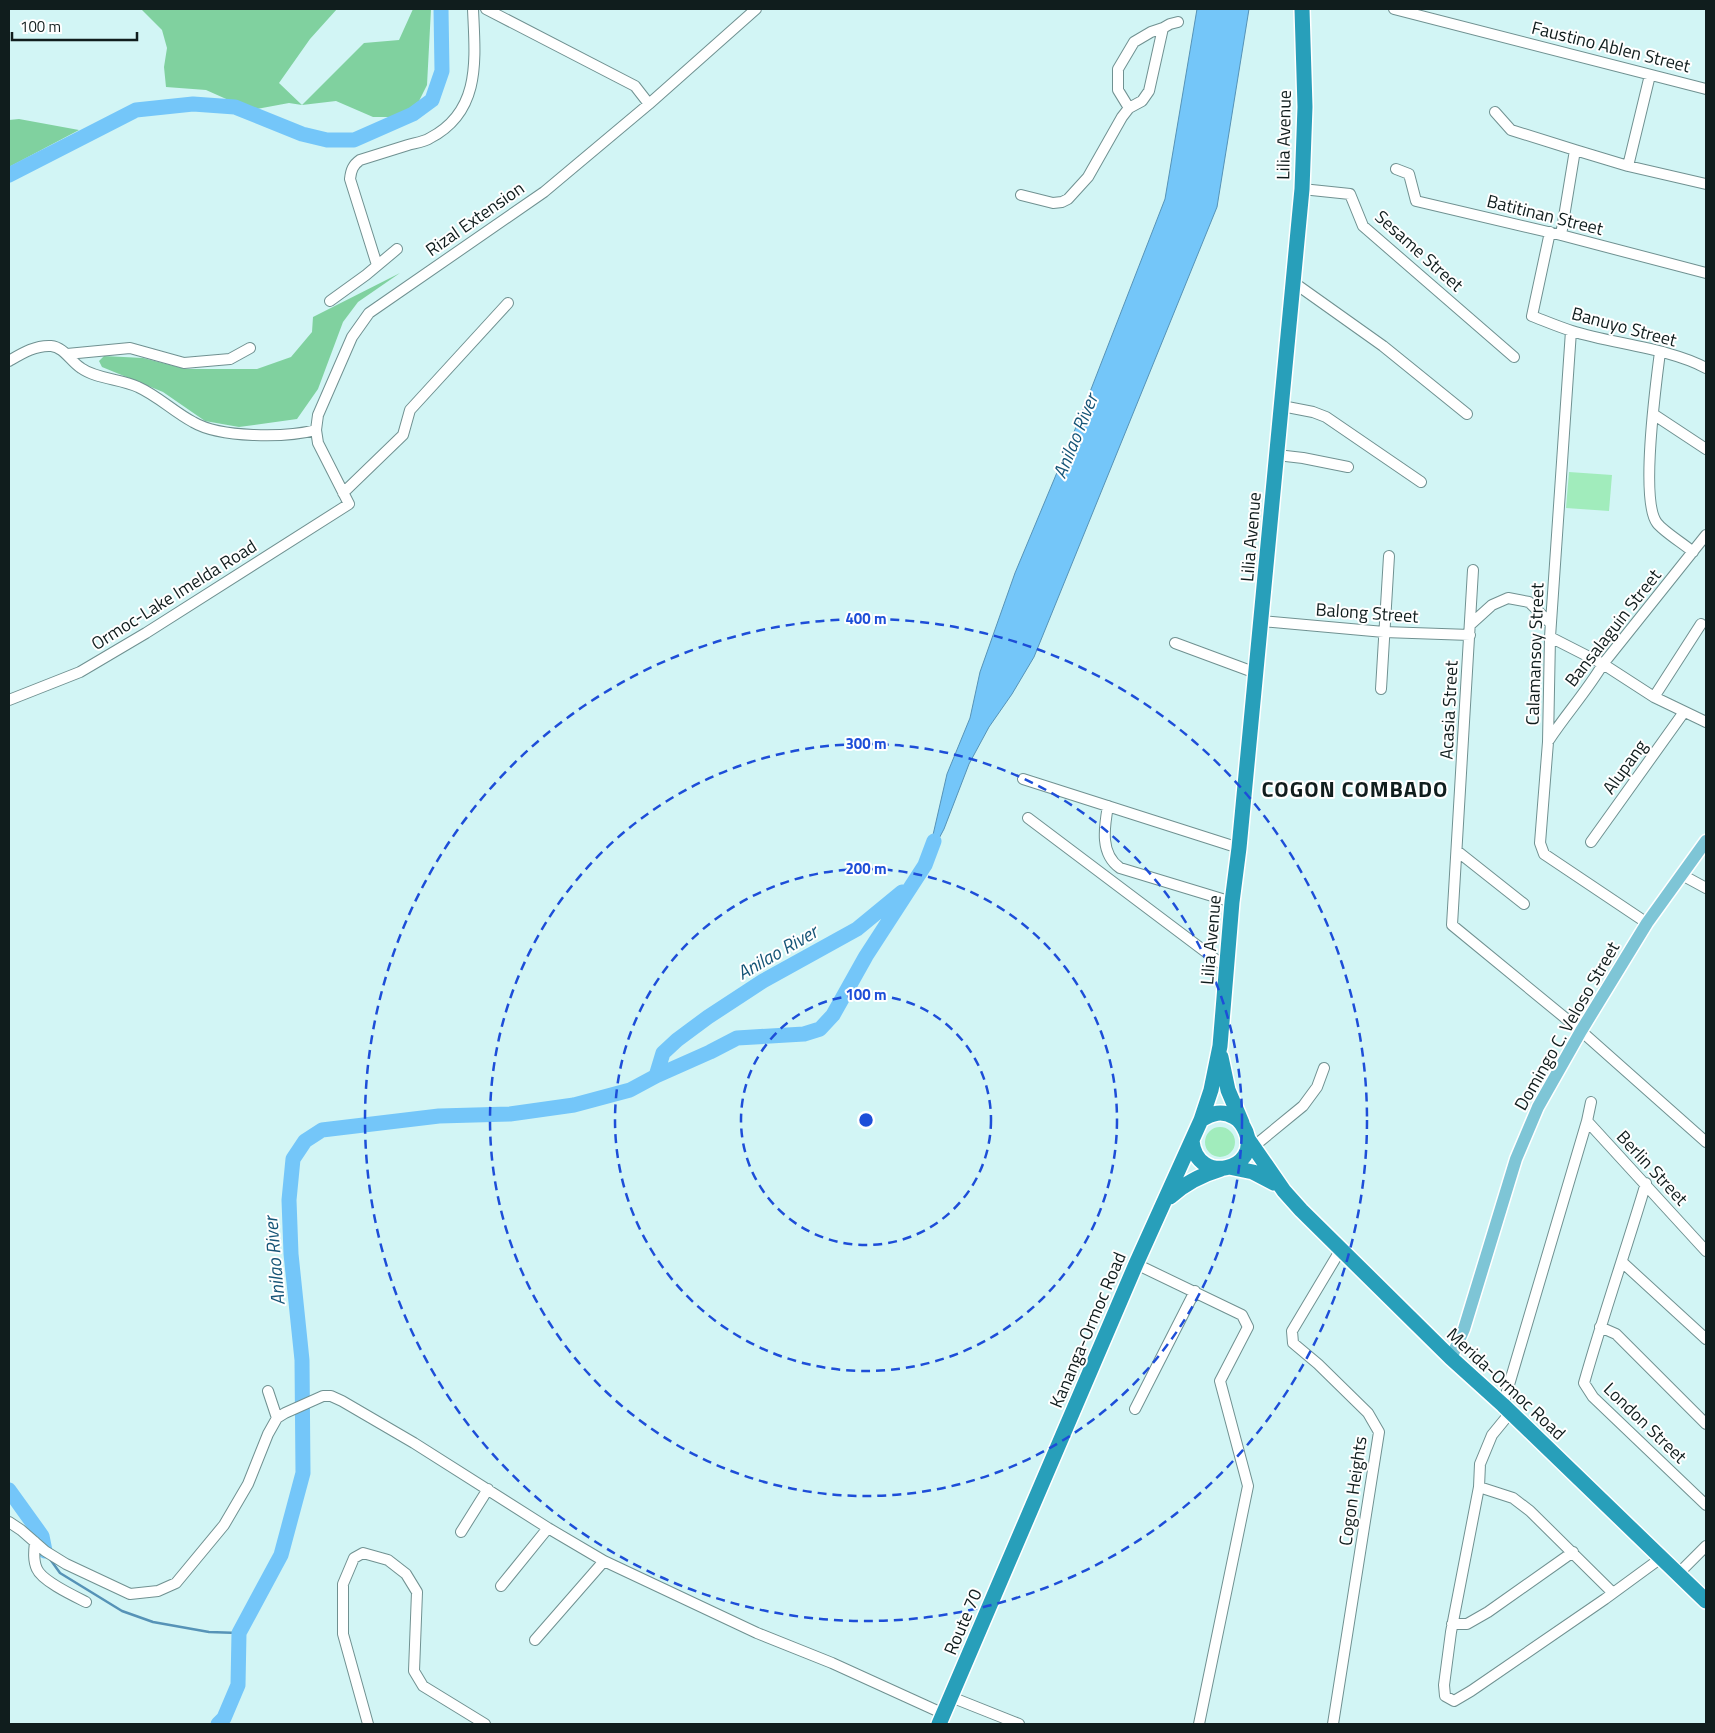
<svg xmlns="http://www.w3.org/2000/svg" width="1715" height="1733" viewBox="0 0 1715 1733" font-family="'Titillium Web',sans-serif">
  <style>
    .green { fill: #a1ecbc }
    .forest { fill: #80d19f }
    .water { fill: #74c6f9; stroke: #5693b7 }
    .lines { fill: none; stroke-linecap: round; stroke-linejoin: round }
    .stream { stroke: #5693b7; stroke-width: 2.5 }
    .river { stroke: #74c6f9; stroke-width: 15 }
    .minor-casing { stroke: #709191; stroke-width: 12 }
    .major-casing { stroke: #fff; stroke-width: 15 }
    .highway-casing { stroke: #fff; stroke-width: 18 }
    .minor { stroke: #fff; stroke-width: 10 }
    .major { stroke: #7ec5d6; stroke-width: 12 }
    .highway { stroke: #289fba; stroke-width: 15 }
    .ring { fill: none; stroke: #1d4ed8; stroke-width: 2.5; stroke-dasharray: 9 6 }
    .labels { text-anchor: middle; stroke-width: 4; stroke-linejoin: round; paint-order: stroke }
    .street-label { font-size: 18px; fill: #101d1d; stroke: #fff }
    .water-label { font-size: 19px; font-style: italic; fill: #165577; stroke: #fff }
    .district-label { font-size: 22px; font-weight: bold; letter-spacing: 1px; fill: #101d1d; stroke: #fff }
    .centre { fill: #1d4ed8; stroke: #fff; stroke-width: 2.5 }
    .ring-label { font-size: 15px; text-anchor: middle; font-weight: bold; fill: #1d4ed8; stroke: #fff; stroke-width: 4; stroke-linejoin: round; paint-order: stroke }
  </style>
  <rect width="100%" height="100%" fill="#d2f5f5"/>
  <path class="green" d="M 1569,472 L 1612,475 L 1609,511 L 1566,508 Z
    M1205 1142a15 15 0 1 1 30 0a15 15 0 1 1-30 0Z"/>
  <path class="forest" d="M 141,9 L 337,9 L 310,39 L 279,83 L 302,105 L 364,43 L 399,40 L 413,9 L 431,9 L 427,85 L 419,101 L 402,114 L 392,117 L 373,117 L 336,101 L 302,105 L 289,103 L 251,110 L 206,90 L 166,87 L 164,67 L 167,48 L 162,30 Z
    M 19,119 L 79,130 L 9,167 L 9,120 Z
    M 400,273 L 358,302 L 343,322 L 318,389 L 297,419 L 239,427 L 205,421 L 163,392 L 102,367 L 99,361 L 104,356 L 143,358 L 186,369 L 257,369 L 291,357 L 312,332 L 313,317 Z"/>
  <path class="water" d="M 1197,9 L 1249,9 L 1217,207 L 1034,657 L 1012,694 L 989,727 L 969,764 L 944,829 L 927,861 L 947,774 L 970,718 L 980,672 L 1015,573 L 1081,415 L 1165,199 Z"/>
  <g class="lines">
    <path class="stream" d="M 50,1559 L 60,1573 L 122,1611 L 153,1622 L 209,1632 L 239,1633"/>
    <path class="river" d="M 9,175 L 136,110 L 193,104 L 235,107 L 302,134 L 327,140 L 354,140 L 413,114 L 432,100 L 442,71 L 441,9
      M 656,1076 L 663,1053 L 677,1040 L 708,1017 L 763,981 L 857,929 L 902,892
      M 9,1490 L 42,1536 L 45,1551
      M 218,1724 L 224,1718 L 238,1685 L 239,1633 L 281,1555 L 303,1473 L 302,1360 L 291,1254 L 289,1200 L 293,1159 L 305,1141 L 322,1130 L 439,1116 L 510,1114 L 574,1105 L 630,1090 L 656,1076 L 710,1052 L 737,1038 L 804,1034 L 820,1029 L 833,1015 L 866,956 L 925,865 L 934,841"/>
    <defs>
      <path id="minor" d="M 486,9 L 635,86 L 649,104
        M 1394,9 L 1706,89
        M 1129,108 L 1118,90 L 1118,69 L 1134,42 L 1151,32 L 1163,28
        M 1495,112 L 1511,130 L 1575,150 L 1561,235
        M 1575,150 L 1628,166 L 1706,184
        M 1628,166 L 1650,75
        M 1396,169 L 1409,174 L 1416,201 L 1561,235 L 1706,273
        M 1302,189 L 1350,194 L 1363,226 L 1514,357
        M 1021,195 L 1053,203 L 1062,202 L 1068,199 L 1088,177 L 1122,117 L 1129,108 L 1142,101 L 1149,91 L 1163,28 L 1170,24 L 1178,22
        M 1550,232 L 1532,316 C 1545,321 1559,327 1572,331 C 1613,344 1669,348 1706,368
        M 377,265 L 350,179 C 351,170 353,165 360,160 C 376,155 392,150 408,145 C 415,143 424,142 430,138 C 482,111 475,58 473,9
        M 1293,282 L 1383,346 L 1467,414
        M 330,301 L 366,275 L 397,249
        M 1571,331 L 1550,637 L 1548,742 L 1540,843 L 1544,854 L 1647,923
        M 1660,352 C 1656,383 1640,501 1657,523 C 1664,532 1684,544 1693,552
        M 67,354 L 130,348 L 184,363 L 230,359 L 250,348
        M 9,361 C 21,354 35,345 51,346 C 64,347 71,362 81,368 C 96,379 122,379 138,387 C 158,396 174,412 193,422 C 220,438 285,438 316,430
        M 1282,406 L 1313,412 L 1326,417 L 1421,482
        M 1653,414 L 1706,449
        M 1277,455 L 1303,458 L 1348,467
        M 343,493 L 403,435 L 410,410 L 508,303
        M 1473,570 L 1452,925 L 1581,1031 L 1706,1142
        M 1262,621 L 1384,632 L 1470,635
        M 1471,624 L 1492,605 L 1508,598 L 1529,602 L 1550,623
        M 1550,637 L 1603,664 L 1654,697 L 1706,722
        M 1175,643 L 1256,673
        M 1381,689 L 1389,556
        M 1654,697 L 1701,624
        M 9,700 L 80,672 L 146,633 L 349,504 L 318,443 L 316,430 L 318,415 L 352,337 L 369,313 L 544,192 L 649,104 L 756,9
        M 1549,740 C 1566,714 1587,691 1603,664 L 1706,535
        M 1023,779 L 1239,848
        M 1108,806 C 1104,828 1100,854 1120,868 L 1232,902
        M 1028,818 L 1227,968
        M 1591,842 L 1684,712
        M 1457,851 L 1524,904
        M 1682,875 L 1706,888
        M 1591,1102 L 1587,1121 L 1706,1251
        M 1253,1147 L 1303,1106 L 1317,1087 L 1324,1068
        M 1646,1183 C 1626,1250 1603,1316 1584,1383 L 1593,1397 L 1706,1505
        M 1622,1262 L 1706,1339
        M 1136,1264 L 1242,1315 L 1248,1327 L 1220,1381 L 1248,1486 L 1199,1724
        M 1600,1327 L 1616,1334 L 1706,1424
        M 268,1391 L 277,1418
        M 1503,1405 L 1587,1121
        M 1135,1409 L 1195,1291
        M 1510,1413 L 1492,1435 L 1480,1464 L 1479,1487 L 1451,1632 L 1444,1685 L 1445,1696 L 1454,1701 L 1471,1691 L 1605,1599 L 1661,1558
        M 1479,1487 L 1513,1498 L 1530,1511 L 1613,1593
        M 9,1522 L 21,1530 L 45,1551 L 66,1564 L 130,1594 L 158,1591 L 176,1583 L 224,1525 L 248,1484 L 268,1434 L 277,1418 L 285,1413 L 323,1396 L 331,1396 L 342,1401 L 414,1443 L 548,1528 L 604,1561 L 757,1633 L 832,1663 L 944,1714
        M 461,1532 L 488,1489
        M 35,1542 C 34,1551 33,1561 37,1569 C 42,1581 74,1596 86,1602
        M 1678,1574 L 1706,1546
        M 501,1586 L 548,1528
        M 1452,1624 L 1467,1624 L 1488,1612 L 1573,1552
        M 535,1640 L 604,1561
        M 951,1697 L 1019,1724
        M 368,1724 L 343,1634 L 343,1584 L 354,1558 L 363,1553 L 388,1560 L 406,1574 L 417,1592 L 414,1671 L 423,1686 L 485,1724
        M 1333,1724 L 1379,1432 L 1368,1413 L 1318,1364 L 1293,1343 L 1292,1331 L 1341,1249"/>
      <path id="major" d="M 1451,1358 L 1464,1329 L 1516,1159 L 1538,1107 L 1581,1031 L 1647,923 L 1706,841"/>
      <path id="highway" d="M 1221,1057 L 1228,1090 L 1242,1123
        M 1248,1139 L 1284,1191 L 1301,1210 L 1451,1358 L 1503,1405 L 1706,1601
        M 1192,1141 C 1197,1186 1261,1170 1246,1132 C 1243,1125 1240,1120 1234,1117 C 1222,1110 1212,1113 1201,1120
        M 1229,1167 L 1253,1172 L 1274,1183
        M 1170,1197 C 1185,1183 1201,1175 1221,1169
        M 939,1724 L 1136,1264 L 1201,1120 L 1211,1090 L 1220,1046 L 1232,902 L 1239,848 L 1302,189 L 1305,107 L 1302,9"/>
    </defs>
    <use href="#minor" class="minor-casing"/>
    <use href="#major" class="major-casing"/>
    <use href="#highway" class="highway-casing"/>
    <use href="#minor" class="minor"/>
    <use href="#major" class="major"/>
    <use href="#highway" class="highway"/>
  </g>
  <g class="ring">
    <circle cx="866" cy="1120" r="125"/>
    <circle cx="866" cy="1120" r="251"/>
    <circle cx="866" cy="1120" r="376"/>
    <circle cx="866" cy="1120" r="501"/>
  </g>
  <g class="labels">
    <g class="street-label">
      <text transform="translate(1611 47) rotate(14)" y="6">Faustino Ablen Street</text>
      <text transform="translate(1284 135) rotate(-89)" y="6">Lilia Avenue</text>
      <text transform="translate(1545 215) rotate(14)" y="6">Batitinan Street</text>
      <text transform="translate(475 219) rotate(-35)" y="6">Rizal Extension</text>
      <text transform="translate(1419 251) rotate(42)" y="6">Sesame Street</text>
      <text transform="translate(1624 327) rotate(15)" y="6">Banuyo Street</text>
      <text transform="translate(1251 537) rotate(-85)" y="6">Lilia Avenue</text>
      <text transform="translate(174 595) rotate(-32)" y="6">Ormoc-Lake Imelda Road</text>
      <text transform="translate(1367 613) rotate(4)" y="6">Balong Street</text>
      <text transform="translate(1613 628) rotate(-52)" y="6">Bansalaguin Street</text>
      <text transform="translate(1535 654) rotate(-88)" y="6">Calamansoy Street</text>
      <text transform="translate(1449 710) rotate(-87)" y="6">Acasia Street</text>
      <text transform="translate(1625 767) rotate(-54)" y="6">Alupang</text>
      <text transform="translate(1211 940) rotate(-85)" y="6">Lilia Avenue</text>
      <text transform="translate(1567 1026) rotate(-60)" y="6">Domingo C. Veloso Street</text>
      <text transform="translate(1652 1168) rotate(47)" y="6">Berlin Street</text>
      <text transform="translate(1088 1330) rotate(-67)" y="6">Kananga-Ormoc Road</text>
      <text transform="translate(1506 1384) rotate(43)" y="6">Merida-Ormoc Road</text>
      <text transform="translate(1645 1423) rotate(44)" y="6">London Street</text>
      <text transform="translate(1353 1491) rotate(-82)" y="6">Cogon Heights</text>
      <text transform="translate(963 1622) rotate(-67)" y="6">Route 70</text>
    </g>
    <g class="water-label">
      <text transform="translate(1075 436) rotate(-68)" y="7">Anilao River</text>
      <text transform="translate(777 952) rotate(-30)" y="7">Anilao River</text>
      <text transform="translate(274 1261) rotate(-95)" y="7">Anilao River</text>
    </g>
    <g class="district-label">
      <text x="1355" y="797">COGON COMBADO</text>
    </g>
  </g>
  <circle cx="866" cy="1120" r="8" class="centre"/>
  <g class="ring-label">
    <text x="866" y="624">400 m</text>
    <text x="866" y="749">300 m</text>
    <text x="866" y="874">200 m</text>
    <text x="866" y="1000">100 m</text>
  </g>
  <rect width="1715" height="1733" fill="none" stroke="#101d1d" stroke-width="20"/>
  <path d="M12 32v8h125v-8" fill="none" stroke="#101d1d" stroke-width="2.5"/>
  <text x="20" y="32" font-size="15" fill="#101d1d" stroke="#ffffff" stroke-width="4" paint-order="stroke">100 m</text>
</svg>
